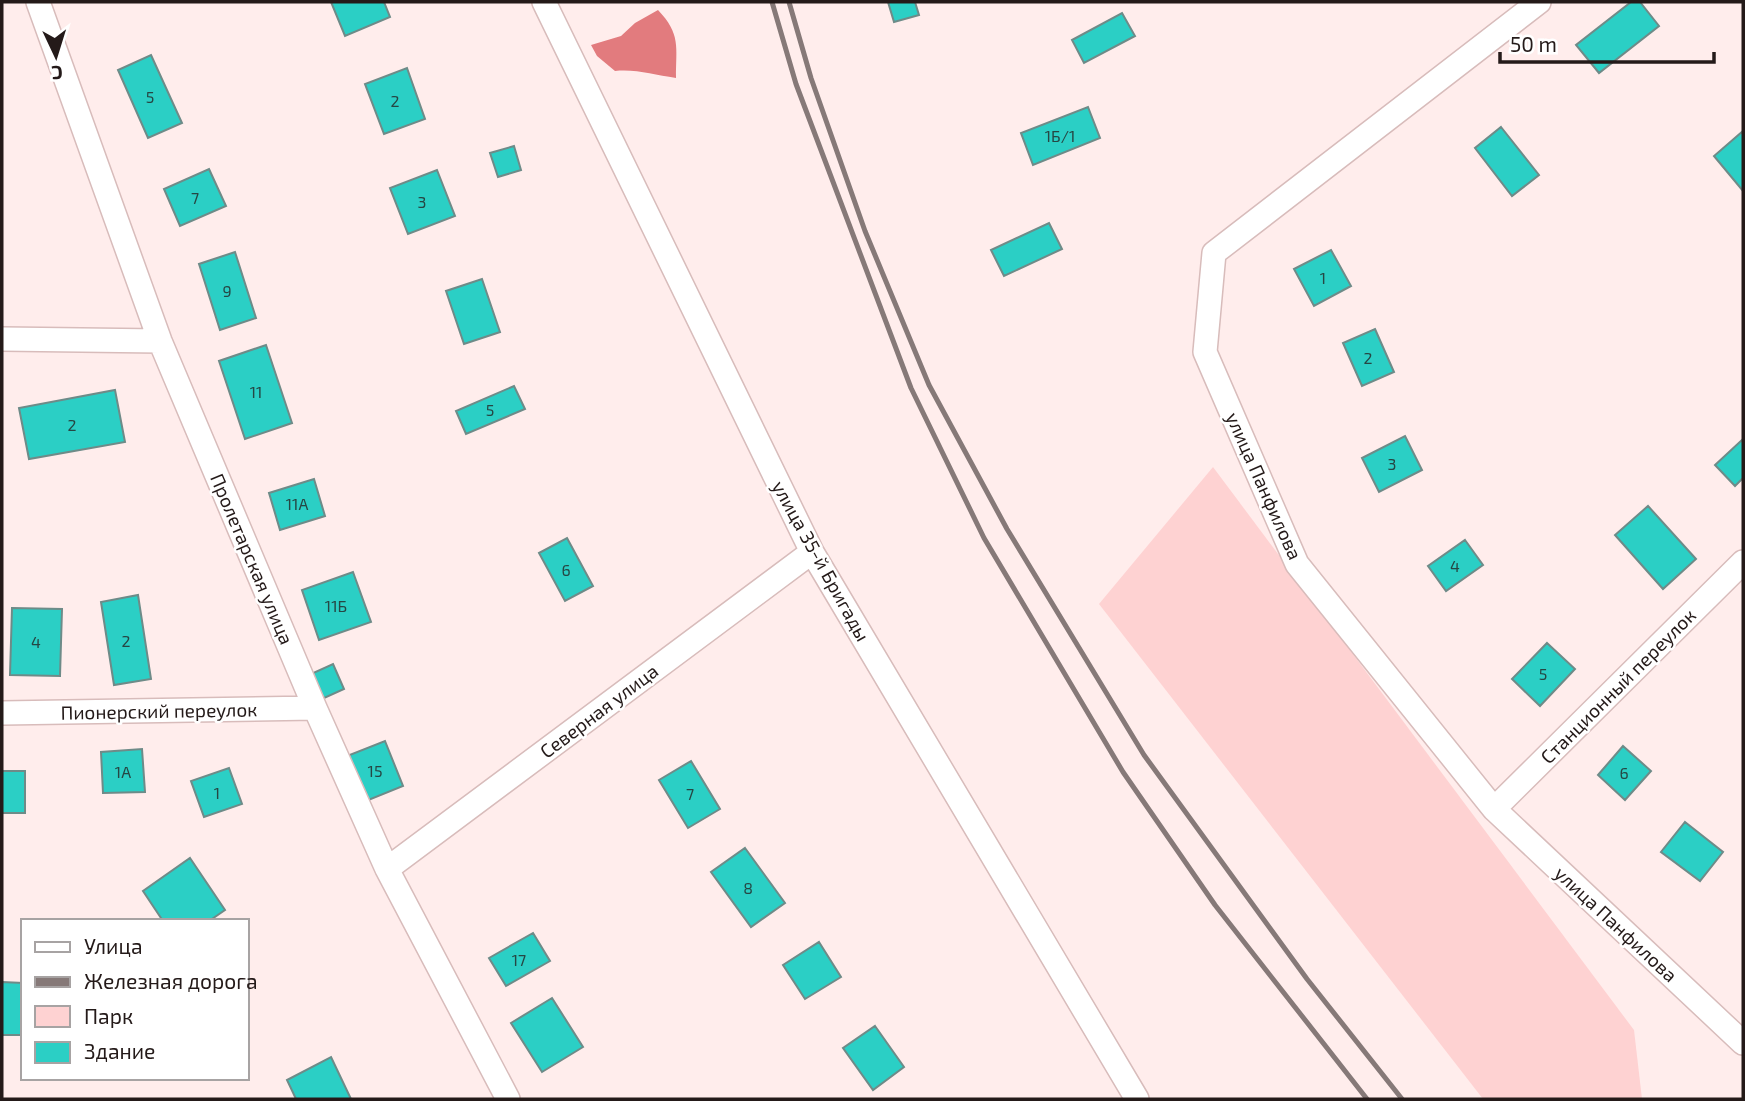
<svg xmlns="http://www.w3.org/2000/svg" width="1745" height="1101" viewBox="0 0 1745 1101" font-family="'Exo 2',sans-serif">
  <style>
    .green { fill: #fed2d2 }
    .water { fill: #e27b7e }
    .building { fill: #2bcfc5; stroke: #6e8b88; stroke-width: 2 }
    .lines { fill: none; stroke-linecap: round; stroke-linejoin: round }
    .minor-casing { stroke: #d8bcbb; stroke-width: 26 }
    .minor { stroke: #fff; stroke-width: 23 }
    .rail { stroke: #867978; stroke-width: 5 }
    .labels { text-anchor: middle; stroke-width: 5; stroke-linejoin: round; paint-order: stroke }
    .number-label { font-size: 16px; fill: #264744 }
    .street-label { font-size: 19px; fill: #241a19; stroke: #fff }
  </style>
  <rect width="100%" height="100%" fill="#ffedec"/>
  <path class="green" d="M 1213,467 L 1634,1030 L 1642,1099 L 1483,1099 L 1099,604 Z"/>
  <path class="water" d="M 658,10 C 681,34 676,47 676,78 C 654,75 637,69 615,71 L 597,56 L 591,45 L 621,36 L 635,23 Z"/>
  <path class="building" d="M 331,2 L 384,2 L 390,17 L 345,36 Z
    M 888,2 L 915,2 L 919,15 L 894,22 Z
    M 1631,2 L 1640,2 L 1659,26 L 1599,73 L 1576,45 Z
    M 1122,13 L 1135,36 L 1084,63 L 1072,40 Z
    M 151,55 L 182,123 L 148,138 L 118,70 Z
    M 407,68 L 425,119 L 384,134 L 365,84 Z
    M 1088,107 L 1100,138 L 1033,165 L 1021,133 Z
    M 1501,127 L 1539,175 L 1512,196 L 1475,148 Z
    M 1743,131 L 1743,191 L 1714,156 Z
    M 514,146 L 521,170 L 498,177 L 490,153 Z
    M 209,169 L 226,206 L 180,226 L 164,189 Z
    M 437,170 L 455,216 L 408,234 L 390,188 Z
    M 1049,223 L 1062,249 L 1004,276 L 991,250 Z
    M 1331,250 L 1351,286 L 1314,306 L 1294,269 Z
    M 235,252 L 256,318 L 220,330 L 199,264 Z
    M 482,279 L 500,332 L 464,344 L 446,291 Z
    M 1375,329 L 1394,372 L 1362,386 L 1343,343 Z
    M 266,345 L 292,423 L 245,439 L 219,361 Z
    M 514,386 L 525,409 L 466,434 L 456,411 Z
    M 115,390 L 125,442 L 29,459 L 19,408 Z
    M 1405,436 L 1422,470 L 1379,492 L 1362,458 Z
    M 1743,439 L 1743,478 L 1735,486 L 1715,465 Z
    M 314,479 L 325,516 L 280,530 L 269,493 Z
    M 1648,506 L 1696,559 L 1663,589 L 1615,535 Z
    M 567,538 L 593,586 L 565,601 L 539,553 Z
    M 1465,540 L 1483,565 L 1446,591 L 1428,566 Z
    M 353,572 L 371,622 L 319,640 L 302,590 Z
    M 138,595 L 151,679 L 114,685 L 101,602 Z
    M 12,608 L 62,609 L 60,676 L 10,675 Z
    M 1547,643 L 1575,669 L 1540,706 L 1512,679 Z
    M 333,664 L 344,689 L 311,704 L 300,679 Z
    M 385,741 L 403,786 L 366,801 L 347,756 Z
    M 1623,746 L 1651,771 L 1625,800 L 1598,775 Z
    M 142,749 L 145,792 L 103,793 L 101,752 Z
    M 691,761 L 720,809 L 688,828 L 659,780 Z
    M 229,768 L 242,804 L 204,817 L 191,781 Z
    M 2,771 L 25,771 L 25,813 L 2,813 Z
    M 1685,822 L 1723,852 L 1700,881 L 1661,852 Z
    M 745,848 L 785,903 L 751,927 L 711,872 Z
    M 190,858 L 225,910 L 209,921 L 163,921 L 143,891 Z
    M 533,933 L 550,961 L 506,986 L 489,958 Z
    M 819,942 L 841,977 L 805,999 L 783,965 Z
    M 2,982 L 23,983 L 23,1035 L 2,1035 Z
    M 552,998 L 583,1047 L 542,1072 L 511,1023 Z
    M 875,1026 L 904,1067 L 873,1090 L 843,1048 Z
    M 331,1057 L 351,1099 L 296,1099 L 287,1080 Z"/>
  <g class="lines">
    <defs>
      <path id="minor" d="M 38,2 L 160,341 L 315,708 L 387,869 L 508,1099
        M 544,2 L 812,552 L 1137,1099
        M 1539,2 L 1214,253 L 1205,352 L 1297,564 L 1494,809 L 1743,1043
        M 2,339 L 160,341
        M 2,713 L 315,708
        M 1494,809 L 1743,562
        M 387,869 L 812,552"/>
    </defs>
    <use href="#minor" class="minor-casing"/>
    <use href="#minor" class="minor"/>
    <path class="rail" d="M 772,2 L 796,84 L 911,388 L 984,538 L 1123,772 L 1215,905 L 1367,1099
      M 789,2 L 811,78 L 865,231 L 929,385 L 1007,529 L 1144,755 L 1307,979 L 1402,1099"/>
  </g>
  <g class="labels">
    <g class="number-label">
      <text x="150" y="103">5</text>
      <text x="395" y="107">2</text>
      <text x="1060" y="142">1Б/1</text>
      <text x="195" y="204">7</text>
      <text x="422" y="208">3</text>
      <text x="1323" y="284">1</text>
      <text x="227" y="297">9</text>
      <text x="1368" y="364">2</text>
      <text x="256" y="398">11</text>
      <text x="490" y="416">5</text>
      <text x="72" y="431">2</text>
      <text x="1392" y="470">3</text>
      <text x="297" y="510">11А</text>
      <text x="1455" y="572">4</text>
      <text x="566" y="576">6</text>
      <text x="336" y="612">11Б</text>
      <text x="126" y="647">2</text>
      <text x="36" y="648">4</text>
      <text x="1543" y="680">5</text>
      <text x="375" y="777">15</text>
      <text x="123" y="778">1А</text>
      <text x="1624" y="779">6</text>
      <text x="217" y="799">1</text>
      <text x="690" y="800">7</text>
      <text x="748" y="894">8</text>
      <text x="519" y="966">17</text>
    </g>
    <g class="street-label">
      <text transform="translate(1264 486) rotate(66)" y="7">улица Панфилова</text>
      <text transform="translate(252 559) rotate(67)" y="7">Пролетарская улица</text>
      <text transform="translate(821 561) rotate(61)" y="7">улица 35-й Бригады</text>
      <text transform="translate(1618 686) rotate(-45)" y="7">Станционный переулок</text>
      <text transform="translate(159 711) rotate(-1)" y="7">Пионерский переулок</text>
      <text transform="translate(599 711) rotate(-37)" y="7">Северная улица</text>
      <text transform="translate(1616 924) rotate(43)" y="7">улица Панфилова</text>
    </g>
  </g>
  <rect width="1745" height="1101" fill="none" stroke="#241a19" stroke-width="7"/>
  <rect x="21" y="919" width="228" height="161" fill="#ffffff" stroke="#a7a3a3" stroke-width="2"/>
  <rect x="35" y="942" width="35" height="10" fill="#ffffff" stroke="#a7a3a3" stroke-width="2"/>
  <text x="84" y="954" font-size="21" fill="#241a19">Улица</text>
  <rect x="35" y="977" width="35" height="10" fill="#867978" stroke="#a7a3a3" stroke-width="2"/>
  <text x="84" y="989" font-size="21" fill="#241a19">Железная дорога</text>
  <rect x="35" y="1006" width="35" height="21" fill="#fed2d2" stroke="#a7a3a3" stroke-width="2"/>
  <text x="84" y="1024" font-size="21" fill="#241a19">Парк</text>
  <rect x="35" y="1042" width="35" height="21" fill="#2bcfc5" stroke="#a7a3a3" stroke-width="2"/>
  <text x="84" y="1059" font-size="21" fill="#241a19">Здание</text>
  <g transform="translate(56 56) rotate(176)" stroke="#ffffff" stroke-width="5" paint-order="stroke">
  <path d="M0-5L12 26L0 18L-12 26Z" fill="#241a19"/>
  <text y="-10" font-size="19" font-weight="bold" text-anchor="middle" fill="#241a19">С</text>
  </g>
  <path d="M1500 52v10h214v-10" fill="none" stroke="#241a19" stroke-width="3.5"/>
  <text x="1510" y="52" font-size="21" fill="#241a19" stroke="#ffffff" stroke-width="5" paint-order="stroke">50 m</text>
</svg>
